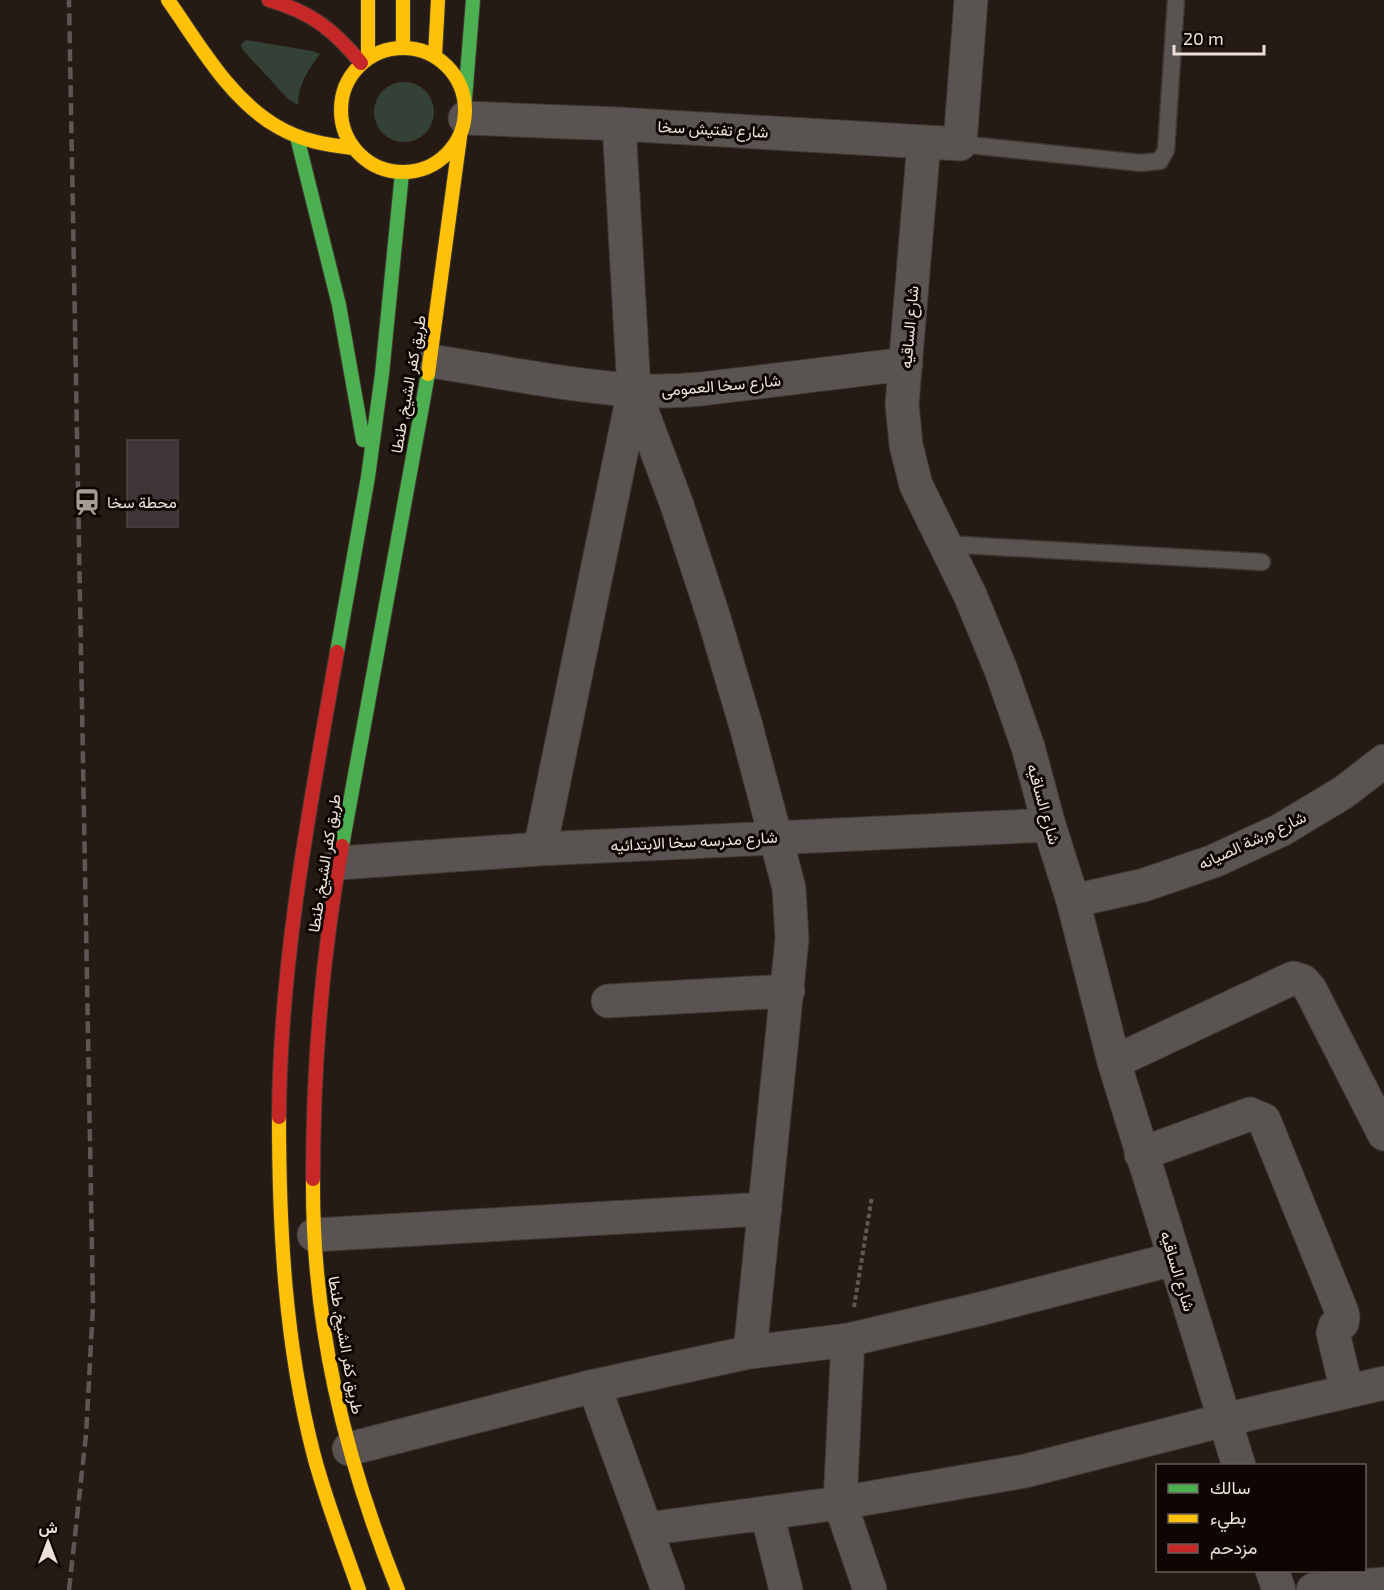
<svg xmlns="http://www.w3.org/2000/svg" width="1384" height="1590" viewBox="0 0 1384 1590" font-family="'Exo 2',Vazirmatn,sans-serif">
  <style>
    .green { fill: #344137 }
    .building { fill: #3d3536; stroke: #4d4646; stroke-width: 1.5 }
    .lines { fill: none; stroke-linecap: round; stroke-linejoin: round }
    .lane-casing { stroke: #3f3731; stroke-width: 19 }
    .street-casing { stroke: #3f3731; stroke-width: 35 }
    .fast-casing { stroke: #3f3731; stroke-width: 16 }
    .slow-casing { stroke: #3f3731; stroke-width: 16 }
    .jam-casing { stroke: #3f3731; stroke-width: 16 }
    .path { stroke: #5f5855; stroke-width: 4; stroke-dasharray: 4.5 3; stroke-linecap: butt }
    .lane { stroke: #595351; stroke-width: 16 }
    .street { stroke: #595351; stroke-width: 33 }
    .fast { stroke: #4caf50; stroke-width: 14 }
    .slow { stroke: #ffc107; stroke-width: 14 }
    .jam { stroke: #c62828; stroke-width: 14 }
    .rail { stroke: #5f5755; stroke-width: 4.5; stroke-dasharray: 12 6; stroke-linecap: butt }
    .labels { text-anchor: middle; stroke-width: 6; stroke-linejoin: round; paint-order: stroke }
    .street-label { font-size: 16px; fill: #ede0d8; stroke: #0e0603 }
    .poi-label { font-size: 16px; fill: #ede0d8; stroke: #0e0603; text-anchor: start }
  </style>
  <rect width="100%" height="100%" fill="#251a14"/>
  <path class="green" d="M 246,40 L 312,51 L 320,54 C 308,70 298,85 298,105 L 288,99 L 242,49 L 241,44 Z
    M374 112a30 30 0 1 1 60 0a30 30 0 1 1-60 0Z"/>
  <path class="building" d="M 127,440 L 178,440 L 178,527 L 127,527 Z"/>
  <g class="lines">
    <defs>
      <path id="lane" d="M 960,144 L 1141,163 L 1160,161 L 1166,150 L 1176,0
        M 945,544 L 1262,562"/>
      <path id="street" d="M 465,118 L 619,124 L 960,144 L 971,0
        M 924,142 L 902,404 L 906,445 L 916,485 L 970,595 L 1001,670 L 1028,747 L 1049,825 L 1073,901 L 1114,1062 L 1239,1466
        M 430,361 C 497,371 564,385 632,390 C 655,392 678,391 701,389 L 906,364
        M 634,390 L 677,505 L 713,615 L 746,726 L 789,888 L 792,939 L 750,1352
        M 540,849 L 634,390 L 619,124
        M 339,863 L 540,849 L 1049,825
        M 1073,901 L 1144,885 L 1214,861 L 1281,830 L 1344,792 L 1384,761
        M 608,1001 L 788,991
        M 1114,1062 L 1293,978 L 1303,981 L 1310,989 L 1384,1134
        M 1141,1154 L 1250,1114 L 1264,1120 L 1342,1312 L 1343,1318 L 1342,1323 L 1335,1326 L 1333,1333 L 1347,1391
        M 314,1235 L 765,1209
        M 848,1340 L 840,1503 L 870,1590
        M 349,1449 L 594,1386
        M 767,1513 L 786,1590
        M 647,1529 L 840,1503 L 1025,1471 L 1224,1420 L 1384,1383
        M 1272,1570 L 1279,1590
        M 668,1590 L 594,1386 L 750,1352 L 848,1340 L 980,1309 L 1174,1259
        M 1313,1590 L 1384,1584"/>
      <path id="fast" d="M 465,99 L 473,0
        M 297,137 L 339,305 L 363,440
        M 337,652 L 368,477 L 382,374 L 402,173
        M 342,846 L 428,374"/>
      <path id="slow" d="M 168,0 C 199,44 230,100 278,127 C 302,141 327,145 353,148
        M 368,0 L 368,57
        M 403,0 L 403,47
        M341 110a62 62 0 1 1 124 0a62 62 0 1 1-124 0Z
        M 435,56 L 438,0
        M 428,374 L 460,137
        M 279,1117 C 279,1229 285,1343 313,1452 C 325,1499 343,1544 359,1590
        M 313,1179 C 312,1324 344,1456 398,1590"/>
      <path id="jam" d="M 269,0 C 311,12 334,30 361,63
        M 279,1117 C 280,960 310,806 337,652
        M 313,1179 C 313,1068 322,955 342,846"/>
    </defs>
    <use href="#lane" class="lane-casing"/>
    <use href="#street" class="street-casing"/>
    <use href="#fast" class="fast-casing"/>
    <use href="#slow" class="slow-casing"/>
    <use href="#jam" class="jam-casing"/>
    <path class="path" d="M 854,1307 L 872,1196"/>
    <use href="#lane" class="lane"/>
    <use href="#street" class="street"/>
    <use href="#fast" class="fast"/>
    <use href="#slow" class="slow"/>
    <use href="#jam" class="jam"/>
    <path class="rail" d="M 69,1590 L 86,1435 L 93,1306 L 69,0"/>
  </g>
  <defs>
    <symbol id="station-bare" viewBox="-9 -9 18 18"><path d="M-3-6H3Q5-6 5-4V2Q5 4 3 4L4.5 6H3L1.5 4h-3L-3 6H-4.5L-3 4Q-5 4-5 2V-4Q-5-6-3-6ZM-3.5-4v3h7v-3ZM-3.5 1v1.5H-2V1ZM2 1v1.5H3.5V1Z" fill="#a79b93" stroke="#0e0603" stroke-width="2.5" paint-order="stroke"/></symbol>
  </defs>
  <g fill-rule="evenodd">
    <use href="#station-bare" x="68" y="483" width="38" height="38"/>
  </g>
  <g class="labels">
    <g class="street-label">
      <text transform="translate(713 129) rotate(3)" y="6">شارع تفتيش سخا</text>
      <text transform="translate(909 327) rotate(-85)" y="6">شارع الساقيه</text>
      <text transform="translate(408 384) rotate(-80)" y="6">طريق كفر الشيخ, طنطا</text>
      <text transform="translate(721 385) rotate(-5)" y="6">شارع سخا العمومى</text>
      <text transform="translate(1044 804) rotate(74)" y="6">شارع الساقيه</text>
      <text transform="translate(1252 840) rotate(-25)" y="6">شارع ورشة الصيانه</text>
      <text transform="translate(694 841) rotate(-3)" y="6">شارع مدرسه سخا الابتدائيه</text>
      <text transform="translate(324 863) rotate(-81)" y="6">طريق كفر الشيخ, طنطا</text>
      <text transform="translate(1178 1271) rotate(73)" y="6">شارع الساقيه</text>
      <text transform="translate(346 1345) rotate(80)" y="6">طريق كفر الشيخ, طنطا</text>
    </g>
    <g class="poi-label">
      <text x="107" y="508">محطة سخا</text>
    </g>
  </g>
  <rect x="1156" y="1464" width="210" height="108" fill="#0e0603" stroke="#675d58" stroke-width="1.5"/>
  <rect x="1168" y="1484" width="30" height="9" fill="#4caf50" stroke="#675d58" stroke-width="1.5"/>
  <text x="1210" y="1494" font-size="18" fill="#ede0d8">سالك</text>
  <rect x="1168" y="1514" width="30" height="9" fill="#ffc107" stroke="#675d58" stroke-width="1.5"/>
  <text x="1210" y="1524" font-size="18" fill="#ede0d8">بطيء</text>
  <rect x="1168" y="1544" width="30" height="9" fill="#c62828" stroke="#675d58" stroke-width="1.5"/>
  <text x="1210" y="1554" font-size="18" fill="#ede0d8">مزدحم</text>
  <g transform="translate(48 1542)" stroke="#0e0603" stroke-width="4.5" paint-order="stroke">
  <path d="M0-4.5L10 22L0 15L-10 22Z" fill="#ede0d8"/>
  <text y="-9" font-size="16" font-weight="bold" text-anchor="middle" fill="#ede0d8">ش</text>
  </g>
  <path d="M1174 45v9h90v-9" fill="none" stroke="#ede0d8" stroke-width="3"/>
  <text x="1183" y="45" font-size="18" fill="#ede0d8" stroke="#0e0603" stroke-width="4.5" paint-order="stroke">20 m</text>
</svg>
